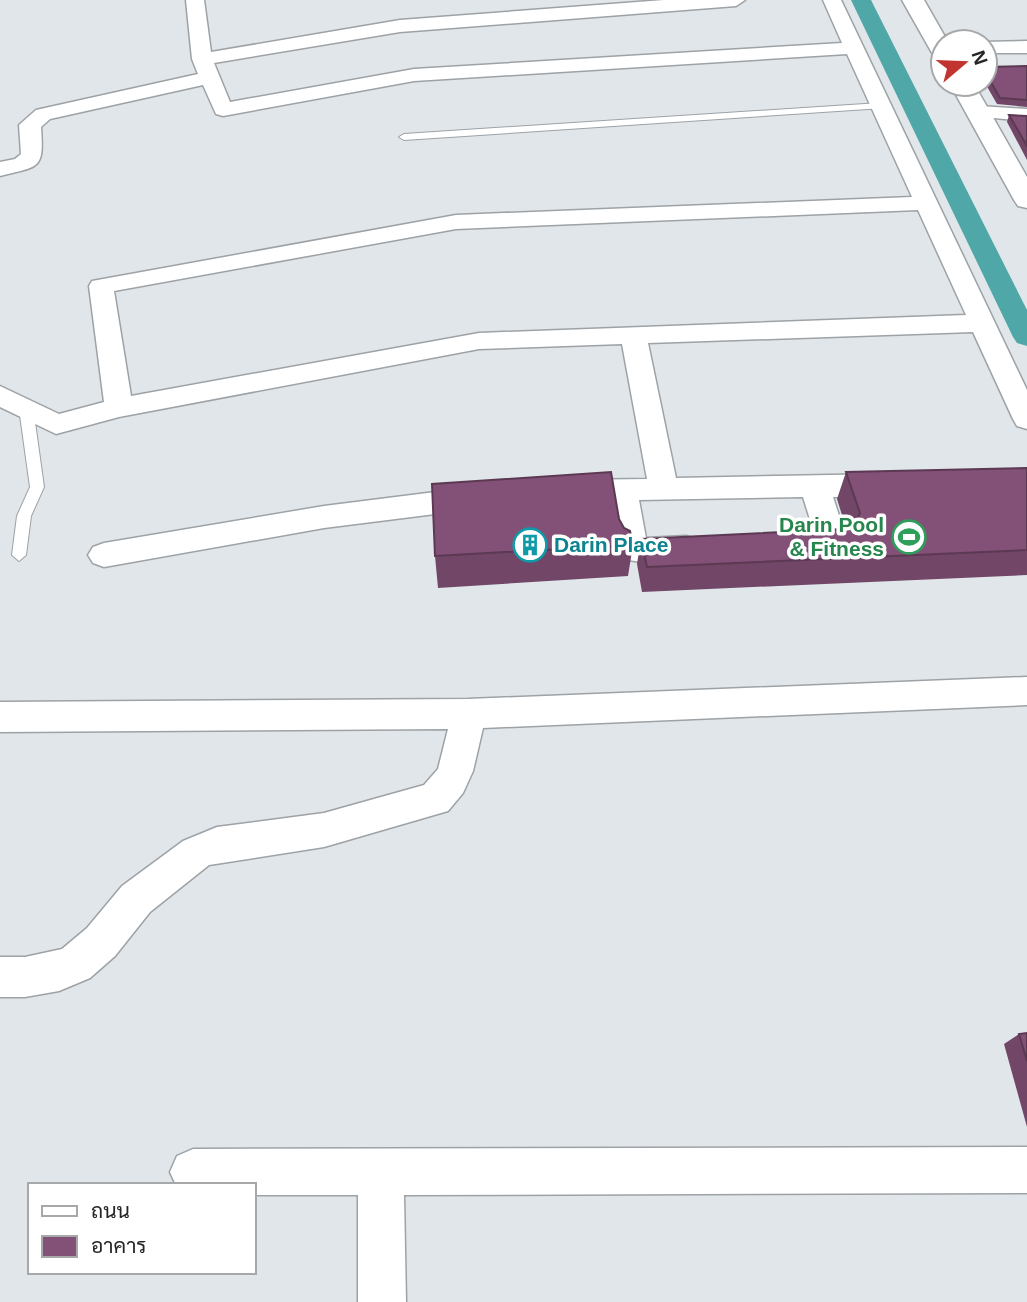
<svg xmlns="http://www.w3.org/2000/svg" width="1027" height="1302" viewBox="0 0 1027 1302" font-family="Helvetica,Sarabun,sans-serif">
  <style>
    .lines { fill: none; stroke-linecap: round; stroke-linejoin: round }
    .canal { fill: #4fa7a7; fill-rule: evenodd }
    .lane-casing { stroke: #9da2a6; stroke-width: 2 }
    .street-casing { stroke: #9da2a6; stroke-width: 3 }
    .secondary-casing { stroke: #9da2a6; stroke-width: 3 }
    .lane { fill: #fff; fill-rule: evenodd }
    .street { fill: #fff; fill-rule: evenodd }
    .secondary { fill: #fff; fill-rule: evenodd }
    .wall { fill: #714666 }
    .building { fill: #835177; stroke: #5c3953; stroke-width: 2 }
    .labels { text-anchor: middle; stroke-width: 7; stroke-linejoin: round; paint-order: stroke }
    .leisure-label { font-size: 21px; font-weight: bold; fill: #27864d; stroke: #fff; text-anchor: end }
    .culture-label { font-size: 21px; font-weight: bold; fill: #0d838f; stroke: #fff; text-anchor: start }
  </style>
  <rect width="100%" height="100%" fill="#e1e6ea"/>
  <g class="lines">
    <path class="canal" d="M 851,0 L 871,0 L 1027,310 L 1027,346 L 1017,343 L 1013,337 Z"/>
    <defs>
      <path id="lane" d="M 880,103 L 885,106 L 883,108 L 404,140 L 399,137 L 404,134 Z
        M 26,404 L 33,408 L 44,487 L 31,516 L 26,555 L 19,561 L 12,555 L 17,516 L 30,487 L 19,408 Z"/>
      <path id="street" d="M 186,0 L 204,0 L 211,52 L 400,20 L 664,0 L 745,0 L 736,6 L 400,32 L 214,63 L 230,102 L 414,69 L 842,43 L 823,0 L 841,0 L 1027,390 L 1027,429 L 1017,426 L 1013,419 L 973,332 L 648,343 L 676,478 L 884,474 L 894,477 L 899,485 L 894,493 L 884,496 L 833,497 L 847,540 L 843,548 L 799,554 L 788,550 L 784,542 L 788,534 L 813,529 L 803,497 L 639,500 L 646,538 L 686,536 L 697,540 L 701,548 L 697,556 C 676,563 643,565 622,558 L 618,550 L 609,501 L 571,502 L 561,499 L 556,491 L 561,483 L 571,480 L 647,479 L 622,344 L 479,349 L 119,417 L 56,434 L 0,407 L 0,386 L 59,414 L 104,402 L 89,286 L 92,281 L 456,215 L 912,197 L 847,54 L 414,81 L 223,116 L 216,114 L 203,85 L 50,119 L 41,127 C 44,170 40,166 0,176 L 0,162 L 15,159 L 21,154 L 19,125 L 36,110 L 198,74 L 192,59 ZM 918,210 L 966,315 L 479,333 L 131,396 L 114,291 L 456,229 Z
        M 1027,41 L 1027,53 L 985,53 L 985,42 L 982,42 Z
        M 979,106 L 1027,109 L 1027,121 L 972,116 L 969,112 L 972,108 Z
        M 475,487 L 486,490 L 490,498 L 486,506 L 475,509 L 324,528 L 104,567 L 93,563 L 88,555 L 93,547 L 104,543 L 324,506 Z
        M 1027,677 L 1027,705 L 483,728 L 473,771 L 463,793 L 448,811 L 324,847 L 209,865 L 150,912 L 115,956 L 90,978 L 59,991 L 25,997 L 0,997 L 0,957 L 25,957 L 62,949 L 87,928 L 122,886 L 183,841 L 217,827 L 324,813 L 424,785 L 438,769 L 448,729 L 0,732 L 0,702 L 468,699 Z
        M 1027,1147 L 1027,1193 L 404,1195 L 406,1302 L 358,1302 L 358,1195 L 254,1195 L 254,1185 L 176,1185 L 170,1172 L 177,1156 L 193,1149 Z"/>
      <path id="secondary" d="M 902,0 L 924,0 L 948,42 L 943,42 L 943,60 L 935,58 L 932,53 Z
        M 950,84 L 974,84 L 1027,177 L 1027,208 L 1018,206 L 1014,200 Z"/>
    </defs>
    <use href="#lane" class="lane-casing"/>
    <use href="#street" class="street-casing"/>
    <use href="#secondary" class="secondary-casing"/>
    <use href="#lane" class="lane"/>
    <use href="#street" class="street"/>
    <use href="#secondary" class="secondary"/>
  </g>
  <path class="wall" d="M 1027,66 L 1027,107 L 997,104 L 985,83 L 985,67 Z
    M 1009,115 L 1027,116 L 1027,160 L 1007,122 Z
    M 1027,468 L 1027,575 L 642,592 L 637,564 L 641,539 L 843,529 L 846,528 L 837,499 L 846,472 Z
    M 619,519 L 633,545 L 628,576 L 438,588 L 435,556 Z
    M 1027,1033 L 1027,1127 L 1004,1044 L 1019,1034 Z"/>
  <path class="building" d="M 1027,66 L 1027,100 L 1000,98 L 985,72 L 985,67 Z
    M 1009,115 L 1027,116 L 1027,146 Z
    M 1027,468 L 1027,550 L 647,567 L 641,539 L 843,529 L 856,524 L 860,513 L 846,472 Z
    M 611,472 L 619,519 L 624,528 L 630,531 L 633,545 L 435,556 L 432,484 Z
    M 1027,1033 L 1027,1061 L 1019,1034 Z"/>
  <defs>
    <symbol id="stadium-ring" viewBox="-11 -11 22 22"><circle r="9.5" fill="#fff" stroke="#2e9e5b" stroke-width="1.5"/><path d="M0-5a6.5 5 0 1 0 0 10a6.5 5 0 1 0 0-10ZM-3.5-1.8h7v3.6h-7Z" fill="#2e9e5b"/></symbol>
    <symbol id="building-ring" viewBox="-11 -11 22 22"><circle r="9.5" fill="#fff" stroke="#0f9aa8" stroke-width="1.5"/><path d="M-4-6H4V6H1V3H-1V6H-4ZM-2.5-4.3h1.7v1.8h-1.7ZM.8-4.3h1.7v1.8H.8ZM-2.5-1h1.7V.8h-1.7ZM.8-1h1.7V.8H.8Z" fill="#0f9aa8"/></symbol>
  </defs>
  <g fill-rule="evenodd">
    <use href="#stadium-ring" x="890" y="518" width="38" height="38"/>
    <use href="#building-ring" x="511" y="526" width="38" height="38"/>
  </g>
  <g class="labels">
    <g class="leisure-label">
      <text x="884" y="532">Darin Pool<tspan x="884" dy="24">&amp; Fitness</tspan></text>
    </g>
    <g class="culture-label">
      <text x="554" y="552">Darin Place</text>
    </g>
  </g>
  <rect x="28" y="1183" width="228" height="91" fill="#ffffff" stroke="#a7a8a9" stroke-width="2"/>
  <rect x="42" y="1206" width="35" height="10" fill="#ffffff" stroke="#a7a8a9" stroke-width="2"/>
  <text x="91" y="1218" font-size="21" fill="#232527">ถนน</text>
  <rect x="42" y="1236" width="35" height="21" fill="#835177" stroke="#a7a8a9" stroke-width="2"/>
  <text x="91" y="1253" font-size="21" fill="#232527">อาคาร</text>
  <g transform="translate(964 63) rotate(71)"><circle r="33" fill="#ffffff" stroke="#a7a8a9" stroke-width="2"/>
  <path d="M0-5L12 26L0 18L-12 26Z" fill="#c23430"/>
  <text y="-10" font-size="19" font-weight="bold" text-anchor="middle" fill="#232527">N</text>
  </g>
</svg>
